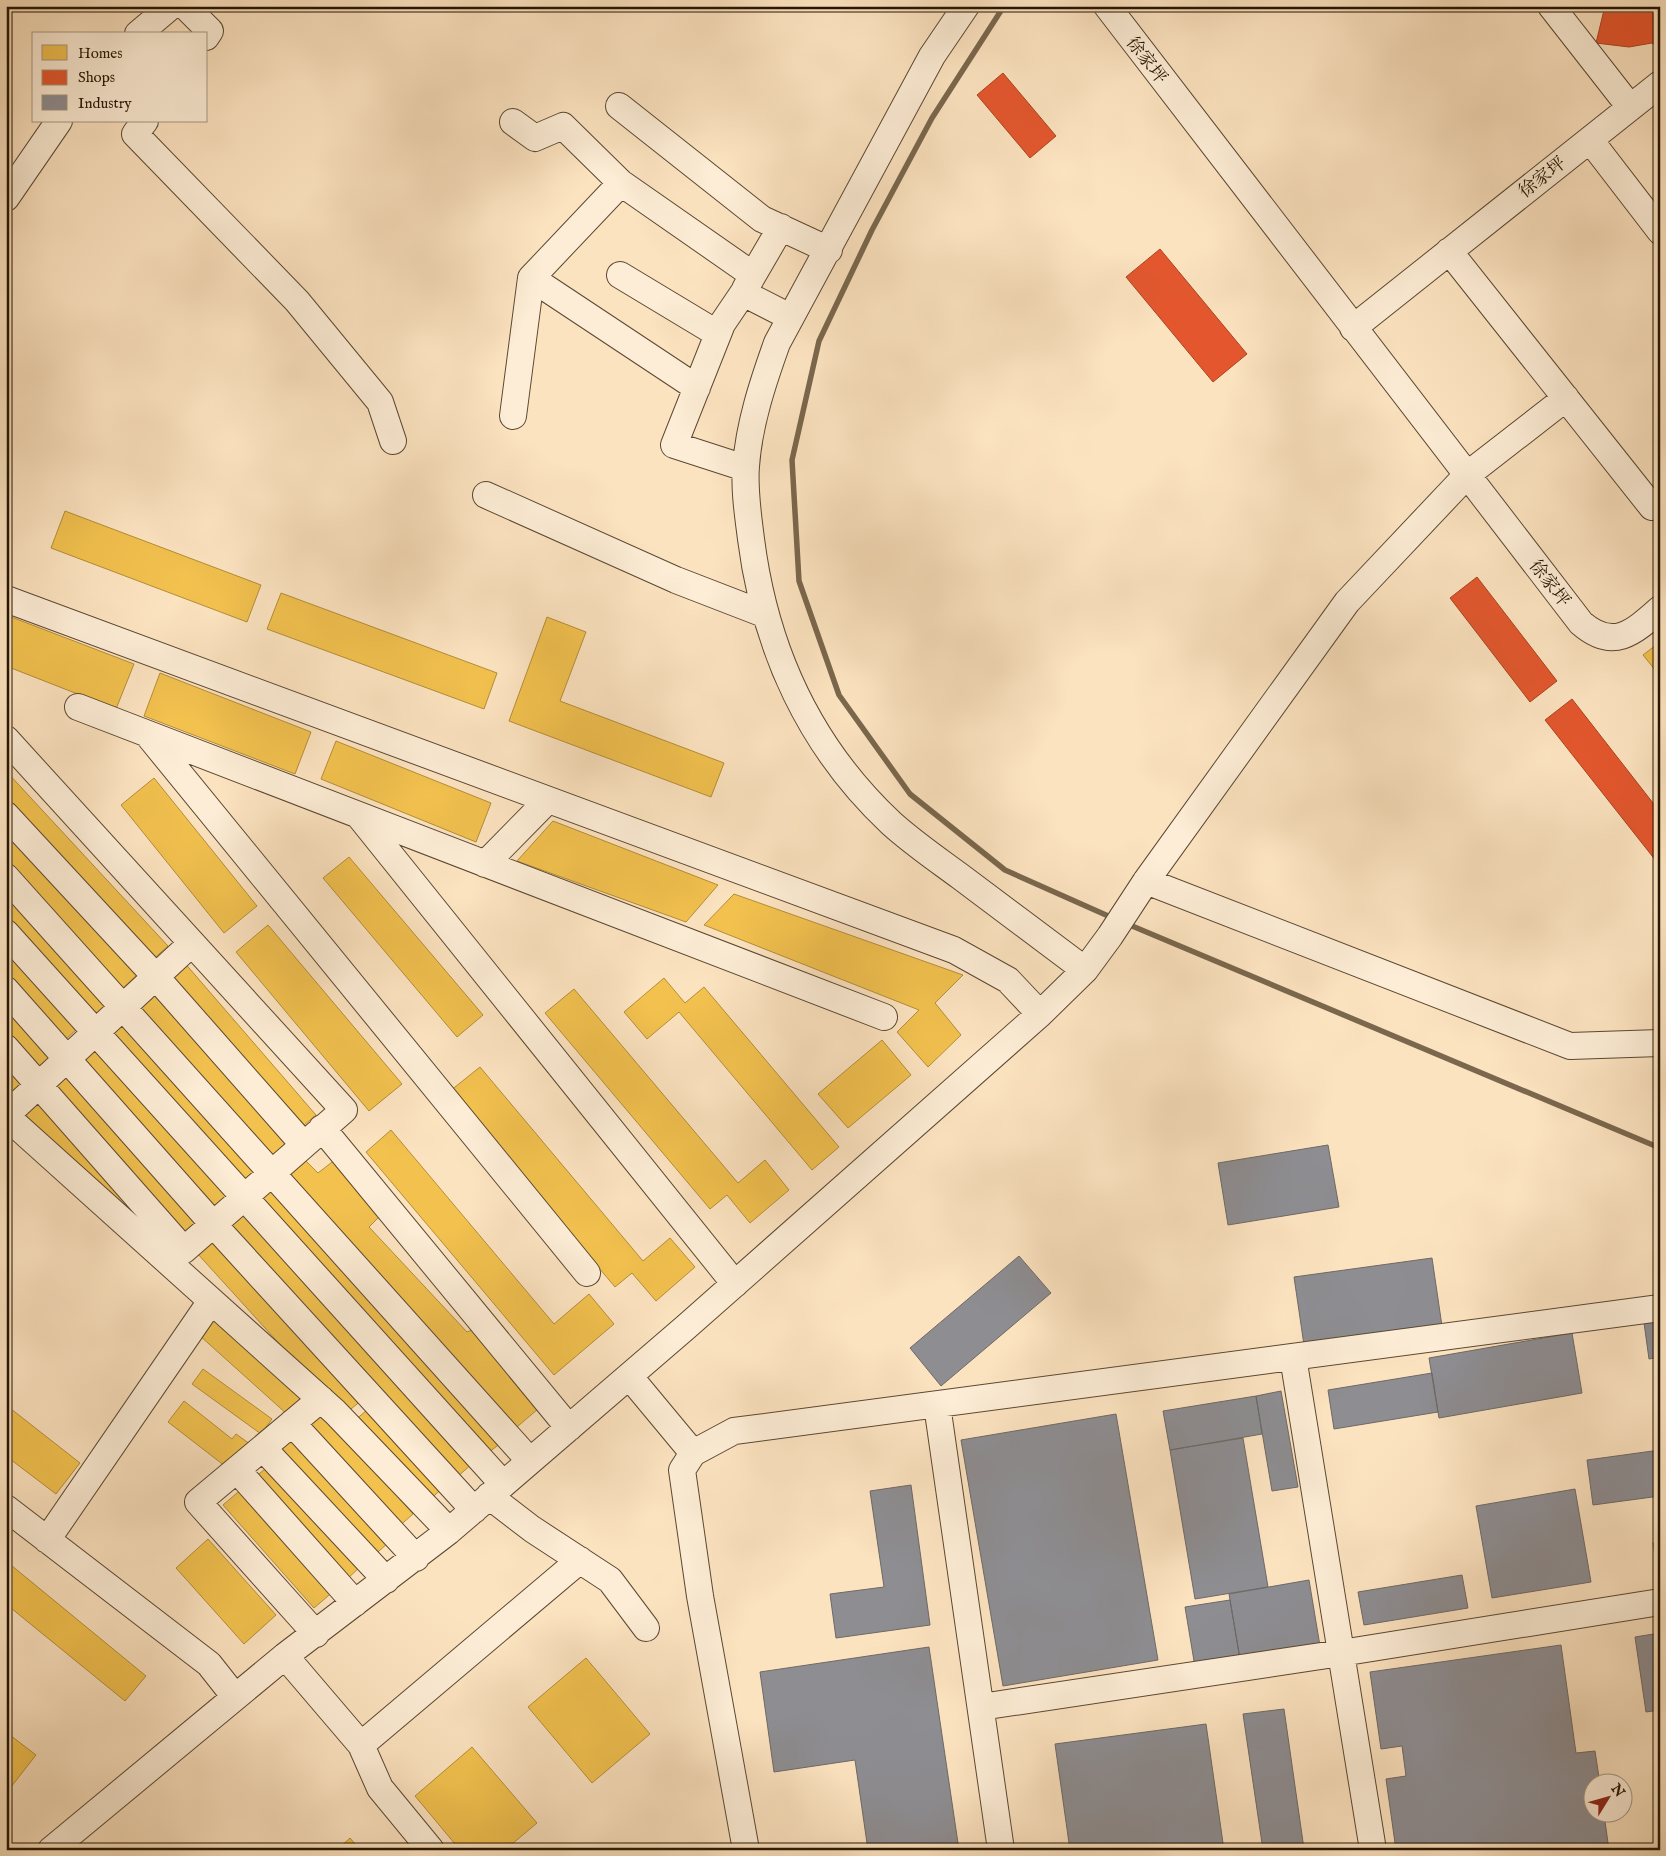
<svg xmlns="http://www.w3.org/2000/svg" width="1666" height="1856" viewBox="0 0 1666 1856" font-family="'IM FELL English','Noto Serif SC',serif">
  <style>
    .homes { fill: #f2c14e; stroke: #b48d37 }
    .shops { fill: #e4572e; stroke: #ab4320 }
    .industry { fill: #8d8d92; stroke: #6e6966 }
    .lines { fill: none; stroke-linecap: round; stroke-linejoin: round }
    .stream { stroke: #7a674d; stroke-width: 5.5 }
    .minor-casing { stroke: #5b4831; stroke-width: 28 }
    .minor { stroke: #fdedd6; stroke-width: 26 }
    .labels { text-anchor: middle; stroke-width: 5; stroke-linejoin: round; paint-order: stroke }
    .street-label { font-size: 18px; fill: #251501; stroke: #fdedd6 }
  </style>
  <rect width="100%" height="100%" fill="#fce3c0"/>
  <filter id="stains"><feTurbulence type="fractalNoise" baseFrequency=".004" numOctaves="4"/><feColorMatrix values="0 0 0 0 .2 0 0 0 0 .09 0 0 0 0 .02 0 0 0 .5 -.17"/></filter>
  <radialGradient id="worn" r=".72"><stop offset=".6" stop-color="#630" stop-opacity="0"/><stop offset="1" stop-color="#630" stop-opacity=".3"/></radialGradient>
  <path class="homes" d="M 65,511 L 261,585 L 247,622 L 51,548 Z
    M 281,593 L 497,673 L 484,709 L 267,629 Z
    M 6,615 L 134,664 L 116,709 L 6,666 Z
    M 547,617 L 586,632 L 560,701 L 724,763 L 711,797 L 509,721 Z
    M 1660,642 L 1660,676 L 1643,655 Z
    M 160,673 L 311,732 L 295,774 L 144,716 Z
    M 336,741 L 491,803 L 476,842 L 321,779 Z
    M 6,771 L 168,946 L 151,961 L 6,805 Z
    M 154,778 L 257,906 L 224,933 L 121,805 Z
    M 553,821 L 718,885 L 686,922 L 517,861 Z
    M 6,830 L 139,973 L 122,989 L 6,863 Z
    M 349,857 L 483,1015 L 457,1037 L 323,878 Z
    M 6,889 L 109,1003 L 93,1019 L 6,923 Z
    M 734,894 L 963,975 L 935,1003 L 961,1035 L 928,1067 L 897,1032 L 919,1010 L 704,925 Z
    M 268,925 L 402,1084 L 369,1111 L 236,952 Z
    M 6,944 L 80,1026 L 63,1042 L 6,981 Z
    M 183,961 L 316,1115 L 297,1131 L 164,978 Z
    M 664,978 L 685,1003 L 704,987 L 839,1147 L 812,1170 L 679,1012 L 647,1039 L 624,1012 Z
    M 574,989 L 738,1183 L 765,1160 L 789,1190 L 750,1223 L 727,1195 L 710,1209 L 545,1013 Z
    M 158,991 L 292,1144 L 273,1161 L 139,1008 Z
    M 6,1002 L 54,1056 L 36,1073 L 6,1039 Z
    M 127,1019 L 261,1172 L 241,1189 L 108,1036 Z
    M 882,1040 L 911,1075 L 848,1128 L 818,1094 Z
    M 98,1043 L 231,1196 L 212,1213 L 79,1060 Z
    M 6,1058 L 25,1080 L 9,1096 L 6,1093 Z
    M 480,1067 L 643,1261 L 670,1238 L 695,1267 L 656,1301 L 632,1273 L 615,1287 L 450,1091 Z
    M 69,1069 L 203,1223 L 183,1239 L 50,1086 Z
    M 42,1095 L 177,1264 L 75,1171 L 23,1112 Z
    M 391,1130 L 554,1324 L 589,1294 L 614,1324 L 554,1375 L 366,1152 Z
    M 304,1159 L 318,1173 L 336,1159 L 382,1214 L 369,1227 L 467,1332 L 472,1330 L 538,1409 L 511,1432 L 284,1177 Z
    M 273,1182 L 505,1440 L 485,1455 L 253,1198 Z
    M 245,1207 L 474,1462 L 455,1479 L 225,1226 Z
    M 216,1235 L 364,1398 L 344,1415 L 196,1252 Z
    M 214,1319 L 302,1399 L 288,1415 L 199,1335 Z
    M 203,1369 L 272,1419 L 261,1434 L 192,1384 Z
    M 184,1401 L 232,1439 L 236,1434 L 250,1444 L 230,1470 L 168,1422 Z
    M 6,1405 L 80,1463 L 56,1494 L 6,1456 Z
    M 373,1405 L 445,1486 L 426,1503 L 354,1421 Z
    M 324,1413 L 413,1514 L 396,1529 L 307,1428 Z
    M 295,1437 L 388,1543 L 370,1559 L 277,1453 Z
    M 273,1462 L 363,1564 L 343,1583 L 252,1480 Z
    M 244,1487 L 335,1590 L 314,1608 L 223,1505 Z
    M 208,1539 L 276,1615 L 244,1644 L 176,1568 Z
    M 6,1561 L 146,1676 L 125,1701 L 6,1604 Z
    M 586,1658 L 650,1734 L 592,1783 L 528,1707 Z
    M 6,1732 L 36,1755 L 11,1787 L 6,1783 Z
    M 472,1747 L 537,1823 L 505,1850 L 460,1850 L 415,1796 Z
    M 350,1838 L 360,1850 L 337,1850 Z"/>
  <path class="shops" d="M 1599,6 L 1660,6 L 1660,49 L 1652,43 L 1629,47 L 1596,43 L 1604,10 Z
    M 1003,73 L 1056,136 L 1030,158 L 977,95 Z
    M 1160,249 L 1247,354 L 1213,382 L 1126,277 Z
    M 1477,577 L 1557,681 L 1530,702 L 1450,598 Z
    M 1572,699 L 1660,812 L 1660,866 L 1545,720 Z"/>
  <path class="industry" d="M 1328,1145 L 1339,1207 L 1228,1225 L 1218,1163 Z
    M 1019,1256 L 1051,1293 L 941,1386 L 910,1348 Z
    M 1432,1258 L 1442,1326 L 1304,1345 L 1294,1277 Z
    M 1660,1321 L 1660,1357 L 1649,1359 L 1644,1323 Z
    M 1572,1333 L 1582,1393 L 1439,1418 L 1429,1358 Z
    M 1432,1373 L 1438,1412 L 1334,1429 L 1328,1390 Z
    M 1281,1391 L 1298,1487 L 1272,1491 L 1256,1396 Z
    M 1256,1396 L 1262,1434 L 1170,1450 L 1163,1411 Z
    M 1116,1414 L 1158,1660 L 1003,1686 L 961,1440 Z
    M 1243,1438 L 1268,1587 L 1195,1599 L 1170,1450 Z
    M 1660,1450 L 1660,1496 L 1593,1505 L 1587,1460 Z
    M 911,1485 L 930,1625 L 836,1638 L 830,1594 L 884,1587 L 870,1491 Z
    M 1575,1489 L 1591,1582 L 1492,1598 L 1476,1506 Z
    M 1660,1542 L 1660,1583 L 1659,1584 L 1653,1543 Z
    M 1462,1575 L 1468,1608 L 1364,1625 L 1358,1592 Z
    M 1309,1580 L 1320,1646 L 1240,1659 L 1229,1594 Z
    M 1230,1600 L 1240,1659 L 1195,1667 L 1185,1607 Z
    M 1660,1633 L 1660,1710 L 1646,1712 L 1635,1637 Z
    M 1561,1645 L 1576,1753 L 1595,1751 L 1600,1784 L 1594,1784 L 1594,1814 L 1604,1814 L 1609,1850 L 1396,1850 L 1386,1779 L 1406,1776 L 1402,1746 L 1381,1749 L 1370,1672 Z
    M 929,1647 L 959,1850 L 868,1850 L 855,1760 L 774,1772 L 760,1672 Z
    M 1284,1709 L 1304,1849 L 1263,1850 L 1243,1714 Z
    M 1206,1724 L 1224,1850 L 1070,1850 L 1055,1744 Z"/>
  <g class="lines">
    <path class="stream" d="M 1004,6 L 932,118 L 872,230 L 819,341 L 792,460 L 799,581 L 839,695 L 910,794 L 1005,870 L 1115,919
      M 1125,923 L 1660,1148"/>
    <defs>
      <path id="minor" d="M 185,6 L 210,31 L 206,37
        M 966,6 L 932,56 L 777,343 C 763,382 749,424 746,466 C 744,490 748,515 751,539 C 765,649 810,747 891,823 C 913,843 938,860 961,877 C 1002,908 1044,939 1085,970
        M 1107,6 L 1581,623 C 1613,651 1633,633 1660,609
        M 1551,6 L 1630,107
        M 138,34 L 171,6
        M 619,106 L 762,219 L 829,250
        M 145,121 L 135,134 L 297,301 L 380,402 L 393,441
        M 513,122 L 535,138 L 563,126 L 621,183
        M 1590,140 L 1660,231
        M 6,198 L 59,121
        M 1449,251 L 1652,507 L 1660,501
        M 620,275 L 718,334
        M 531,278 L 697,388
        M 745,289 L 781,227
        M 1353,328 L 1660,84
        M 513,416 L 531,278 L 621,183 L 753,275
        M 745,468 L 674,445 L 722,324 L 743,293 L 790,317
        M 486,495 L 676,580 L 764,614
        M 6,599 L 954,950 L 1008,980 L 1040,1014
        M 78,707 L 884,1017
        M 148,735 L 587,1273
        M 6,739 L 344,1110 L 184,1250 L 6,1048
        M 6,815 L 156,977 L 303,1144
        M 360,817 L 735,1284
        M 485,864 L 548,800
        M 6,877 L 530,1461
        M 1146,881 L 1570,1046 L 1660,1043
        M 6,933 L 503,1484
        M 6,990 L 213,1224 L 474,1510
        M 7,1117 L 335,1412 L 449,1531
        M 6,1118 L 15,1107 L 191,944
        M 322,1128 L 569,1428
        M 1293,1357 L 1373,1850
        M 629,1376 L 693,1453
        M 937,1405 L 1001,1850
        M 292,1423 L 416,1558
        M 263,1448 L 386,1580
        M 237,1470 L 355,1603
        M 489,1496 L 532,1529 L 610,1580 L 646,1628
        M 6,1508 L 209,1664 L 235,1697
        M 47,1540 L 211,1301
        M 316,1634 L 198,1502 L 321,1399
        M 285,1656 L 361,1745 L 380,1788 L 431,1850
        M 981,1707 L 1341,1653 L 1660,1602
        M 361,1745 L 580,1560
        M 51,1850 L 285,1656 L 449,1531 L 686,1327 L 1040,1014 L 1085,970 L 1110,936 L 1146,881 L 1347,602 L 1467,475 L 1566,398
        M 746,1850 L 700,1596 L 682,1470 L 693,1453 L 734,1431 L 1660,1308"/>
    </defs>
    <use href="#minor" class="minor-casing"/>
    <use href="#minor" class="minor"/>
  </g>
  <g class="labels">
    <g class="street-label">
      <text transform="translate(1147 60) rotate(52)" y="6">徐家坪</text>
      <text transform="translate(1542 177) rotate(-38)" y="6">徐家坪</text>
      <text transform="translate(1550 583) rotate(52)" y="6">徐家坪</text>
    </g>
  </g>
  <rect width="1666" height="1856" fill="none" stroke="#fce3c0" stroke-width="25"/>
  <rect x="8" y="8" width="1651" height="1841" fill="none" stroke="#251501" stroke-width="2.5"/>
  <rect x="12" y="12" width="1641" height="1831" fill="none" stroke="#251501"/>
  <rect x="32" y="32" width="175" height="90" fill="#fdedd6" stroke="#a79781"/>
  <rect x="42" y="45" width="25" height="15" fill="#f2c14e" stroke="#a79781"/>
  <text x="78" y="58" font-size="15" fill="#251501">Homes</text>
  <rect x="42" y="70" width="25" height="15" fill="#e4572e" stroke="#a79781"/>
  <text x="78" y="82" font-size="15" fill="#251501">Shops</text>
  <rect x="42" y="95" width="25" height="15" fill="#8d8d92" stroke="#a79781"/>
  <text x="78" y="108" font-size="15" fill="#251501">Industry</text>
  <g transform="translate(1608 1798) rotate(53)"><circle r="24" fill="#fdedd6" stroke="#a79781"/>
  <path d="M0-4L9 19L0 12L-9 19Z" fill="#8f2418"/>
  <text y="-8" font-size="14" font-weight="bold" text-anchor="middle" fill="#251501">N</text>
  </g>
  <rect width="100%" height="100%" filter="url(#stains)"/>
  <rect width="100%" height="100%" fill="url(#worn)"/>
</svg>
